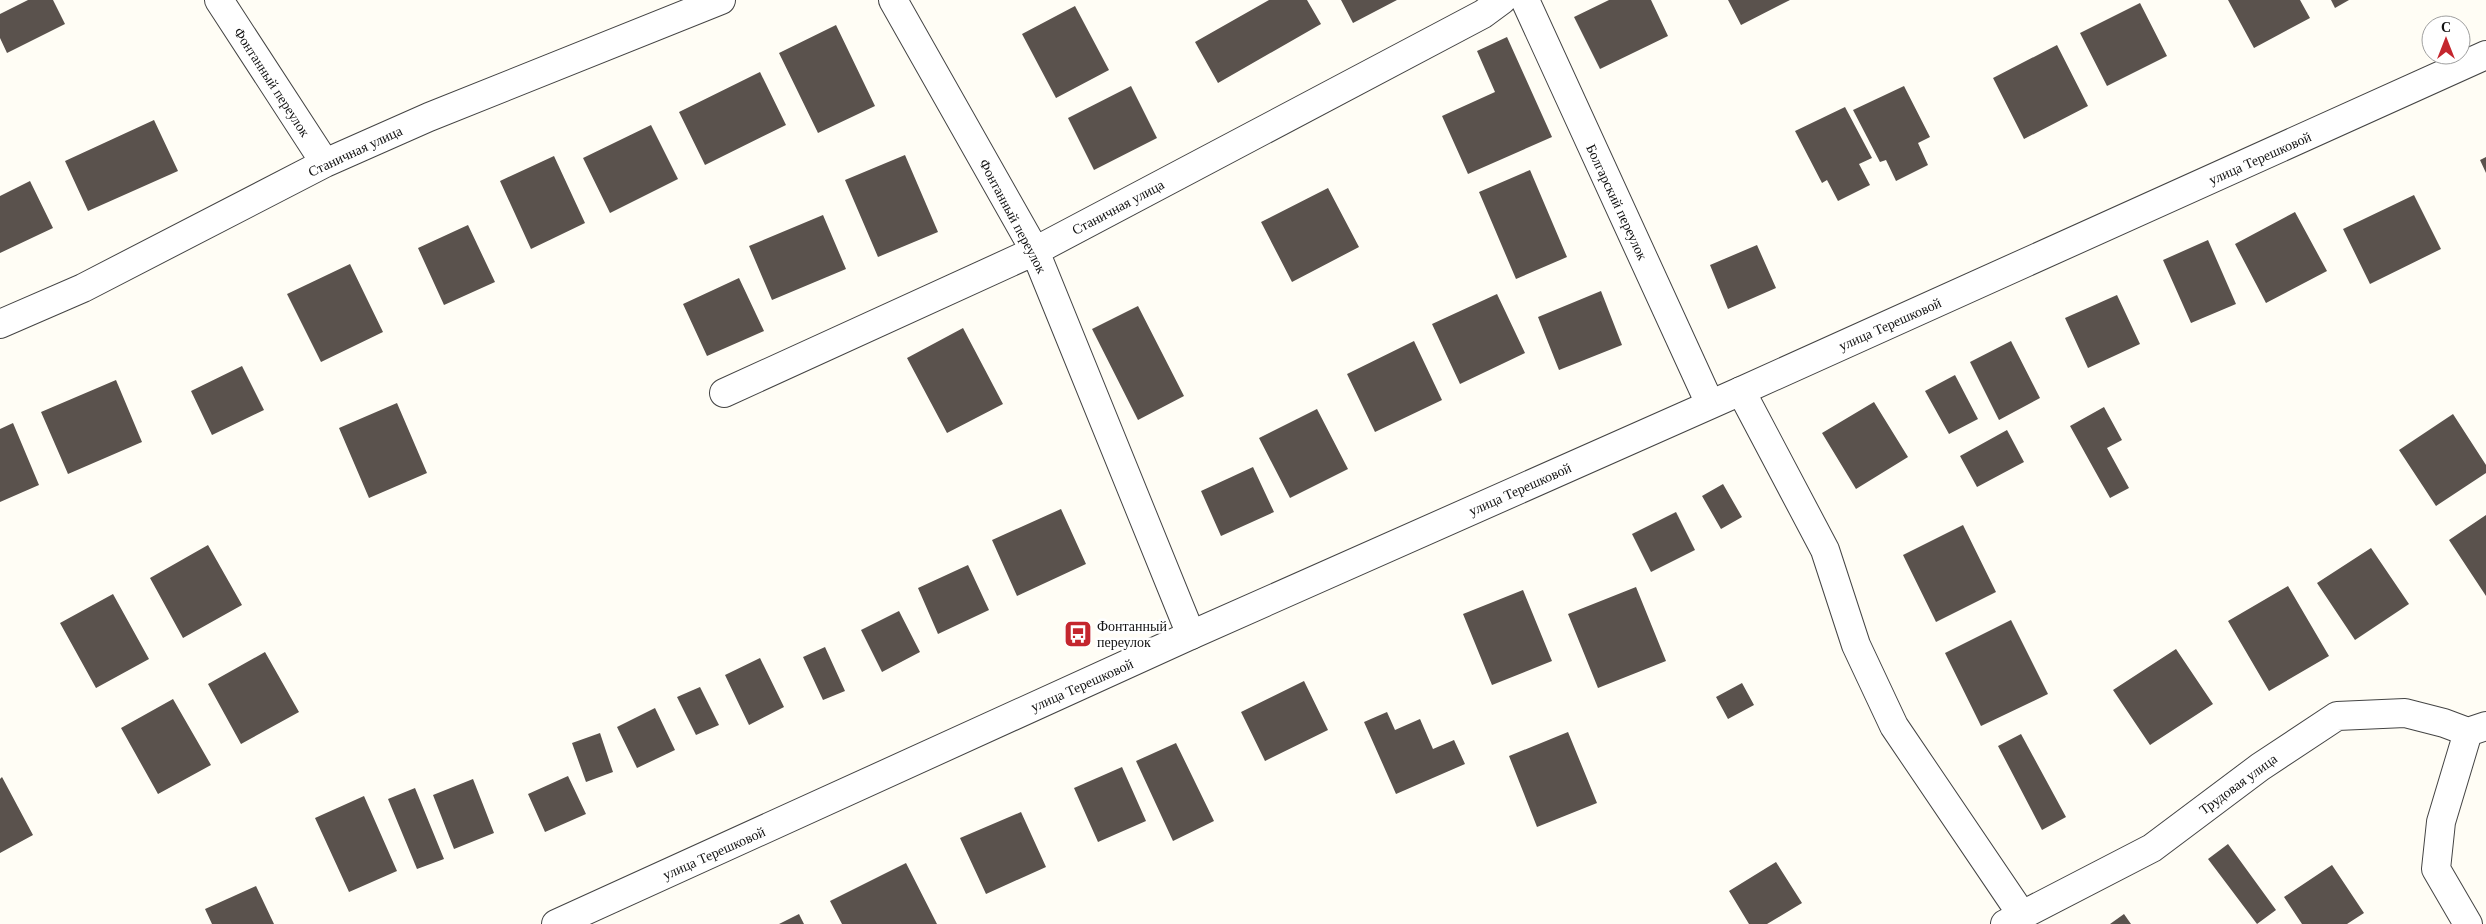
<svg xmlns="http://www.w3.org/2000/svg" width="2486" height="924" viewBox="0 0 2486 924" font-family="Georgia,serif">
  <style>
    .building { fill: #5a524d }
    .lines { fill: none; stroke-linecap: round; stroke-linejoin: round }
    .minor-casing { stroke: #444; stroke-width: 30 }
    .tertiary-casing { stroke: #444; stroke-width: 30 }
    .minor { stroke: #fff; stroke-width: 28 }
    .tertiary { stroke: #fff; stroke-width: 28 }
    .labels { text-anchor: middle; stroke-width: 5; stroke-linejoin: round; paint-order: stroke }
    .street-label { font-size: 14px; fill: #111; stroke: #fff }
    .poi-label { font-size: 14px; fill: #111; stroke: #fff; text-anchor: start }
  </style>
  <rect width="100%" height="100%" fill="#fffdf5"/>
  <path class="building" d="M 28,0 L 53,0 L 65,24 L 7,53 L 0,38 L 0,14 Z
    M 1269,0 L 1307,0 L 1321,24 L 1218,83 L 1195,42 Z
    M 1341,0 L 1397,0 L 1353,23 Z
    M 1609,0 L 1651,0 L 1668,36 L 1600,69 L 1574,17 Z
    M 1728,0 L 1790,0 L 1741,25 Z
    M 2228,0 L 2300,0 L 2310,18 L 2254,48 Z
    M 2331,0 L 2349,0 L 2335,8 Z
    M 2140,3 L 2167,56 L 2107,86 L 2080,33 Z
    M 1075,6 L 1109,70 L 1056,98 L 1022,34 Z
    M 836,25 L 875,106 L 818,133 L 779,53 Z
    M 1507,37 L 1552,137 L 1468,174 L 1442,116 L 1495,92 L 1477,51 Z
    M 2057,45 L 2088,106 L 2024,139 L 1993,78 Z
    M 760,72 L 786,125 L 705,165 L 679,112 Z
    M 1131,86 L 1157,138 L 1094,170 L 1068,118 Z
    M 1904,86 L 1930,137 L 1918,143 L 1928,165 L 1896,181 L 1886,160 L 1880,162 L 1853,110 Z
    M 1845,107 L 1872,158 L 1859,164 L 1870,185 L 1838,201 L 1827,180 L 1822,183 L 1795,131 Z
    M 154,120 L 178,171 L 88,211 L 65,161 Z
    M 651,125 L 678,179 L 610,213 L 583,158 Z
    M 905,155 L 938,232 L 878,257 L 845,180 Z
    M 554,156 L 585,223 L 531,249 L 500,181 Z
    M 2486,157 L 2486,173 L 2480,160 Z
    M 1530,170 L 1567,257 L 1516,279 L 1479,192 Z
    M 30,181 L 53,228 L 0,253 L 0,196 Z
    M 1328,188 L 1359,247 L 1292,282 L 1261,222 Z
    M 2414,195 L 2441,249 L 2370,284 L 2343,229 Z
    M 2295,212 L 2327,271 L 2266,303 L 2235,244 Z
    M 823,215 L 846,269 L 772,300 L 749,246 Z
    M 468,225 L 495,282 L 444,305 L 418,248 Z
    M 2208,240 L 2236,304 L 2191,323 L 2163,260 Z
    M 1757,245 L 1776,288 L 1728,309 L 1710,265 Z
    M 350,264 L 383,332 L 321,362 L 287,294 Z
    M 739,278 L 764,331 L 707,356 L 683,304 Z
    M 1601,291 L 1622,345 L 1559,370 L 1538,317 Z
    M 1497,294 L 1525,353 L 1460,384 L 1432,324 Z
    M 2117,295 L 2140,344 L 2088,368 L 2065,318 Z
    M 1138,306 L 1184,396 L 1138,420 L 1092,329 Z
    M 963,328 L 1003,404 L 947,433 L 907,358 Z
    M 1414,341 L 1442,400 L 1375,432 L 1347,374 Z
    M 2011,341 L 2040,398 L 1999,420 L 1970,362 Z
    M 242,366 L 264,410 L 212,435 L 191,391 Z
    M 1955,375 L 1978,419 L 1949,434 L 1925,391 Z
    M 116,380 L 142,442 L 68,474 L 41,412 Z
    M 1874,402 L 1908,457 L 1856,489 L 1822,433 Z
    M 397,403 L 427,473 L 369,498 L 339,428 Z
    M 2104,407 L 2122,440 L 2107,448 L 2129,488 L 2110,498 L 2070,426 Z
    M 1317,409 L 1348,469 L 1290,498 L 1259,438 Z
    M 2453,414 L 2486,465 L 2486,473 L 2436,506 L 2399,450 Z
    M 13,423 L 39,485 L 0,502 L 0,429 Z
    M 2007,430 L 2024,462 L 1977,487 L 1960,456 Z
    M 1253,467 L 1274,512 L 1221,536 L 1201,491 Z
    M 1723,484 L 1742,517 L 1721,529 L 1702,496 Z
    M 1061,509 L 1086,564 L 1017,596 L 992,540 Z
    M 1676,512 L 1695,550 L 1651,572 L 1632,534 Z
    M 2486,515 L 2486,596 L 2449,540 Z
    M 1963,525 L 1996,592 L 1936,622 L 1903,555 Z
    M 208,545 L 242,605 L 183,638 L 150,578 Z
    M 2371,548 L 2409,604 L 2355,640 L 2317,583 Z
    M 968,565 L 989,610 L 938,634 L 918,588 Z
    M 2288,586 L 2329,656 L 2269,691 L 2228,621 Z
    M 1636,587 L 1666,661 L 1598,688 L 1568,614 Z
    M 1523,590 L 1552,661 L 1492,685 L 1463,614 Z
    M 113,594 L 149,659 L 96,688 L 60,623 Z
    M 899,611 L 920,652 L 882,672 L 861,630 Z
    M 2011,620 L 2048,694 L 1981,726 L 1945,653 Z
    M 825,647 L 845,691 L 823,700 L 803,657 Z
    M 2176,649 L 2213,704 L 2150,745 L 2113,690 Z
    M 265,652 L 299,712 L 241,744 L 208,684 Z
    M 760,658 L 784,707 L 749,725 L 725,675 Z
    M 1304,681 L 1328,730 L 1265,761 L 1241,712 Z
    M 1742,683 L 1754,705 L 1728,719 L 1716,697 Z
    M 700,687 L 719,725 L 696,735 L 677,697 Z
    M 173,699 L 211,765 L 158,794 L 121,728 Z
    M 655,708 L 675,750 L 637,768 L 617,727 Z
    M 1387,712 L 1395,730 L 1420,719 L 1433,749 L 1454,740 L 1465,764 L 1396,794 L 1364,722 Z
    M 1568,732 L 1597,803 L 1537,827 L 1509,756 Z
    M 600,733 L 613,772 L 586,782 L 572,743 Z
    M 2021,734 L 2066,817 L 2042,830 L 1998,746 Z
    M 1176,743 L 1214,821 L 1173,841 L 1136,761 Z
    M 1122,767 L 1146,821 L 1098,842 L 1074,788 Z
    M 568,776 L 586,814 L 545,832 L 528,794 Z
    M 2,777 L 33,835 L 0,853 L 0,779 Z
    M 473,779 L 494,833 L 454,849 L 433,795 Z
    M 415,788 L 444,859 L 417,869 L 388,799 Z
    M 364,796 L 397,871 L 349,892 L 315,818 Z
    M 1021,812 L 1046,867 L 986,894 L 960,838 Z
    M 2228,844 L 2276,910 L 2257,924 L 2208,859 Z
    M 1776,862 L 1802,903 L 1767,924 L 1749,924 L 1729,891 Z
    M 906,863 L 937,924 L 842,924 L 830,901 Z
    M 2332,865 L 2364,913 L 2347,924 L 2302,924 L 2284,897 Z
    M 256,886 L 274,924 L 212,924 L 205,909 Z
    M 799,914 L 804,924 L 779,924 Z
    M 2124,914 L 2131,924 L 2110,924 Z"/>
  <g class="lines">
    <defs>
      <path id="minor" d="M 219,0 L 325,163
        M 893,0 L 1035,251 L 1191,635
        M 1525,0 L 1710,404
        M 0,324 L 83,288 L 325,163 L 429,117 L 721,0
        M 1741,391 L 1825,550 L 1856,645 L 1894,726 L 2022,915
        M 724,393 L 1035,251 L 1483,14 L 1502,0
        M 2005,924 L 2152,848 L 2260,767 L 2337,716 L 2405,713 L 2444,723 L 2468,732 L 2486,726
        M 2468,924 L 2436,869 L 2441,822 L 2468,732"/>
      <path id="tertiary" d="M 556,924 L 1191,635 L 1741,391 L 2486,55"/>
    </defs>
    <use href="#minor" class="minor-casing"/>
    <use href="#tertiary" class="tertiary-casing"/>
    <use href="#minor" class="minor"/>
    <use href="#tertiary" class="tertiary"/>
  </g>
  <defs>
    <symbol id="bus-square" viewBox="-11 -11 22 22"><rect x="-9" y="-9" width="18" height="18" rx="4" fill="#c4262e" stroke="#fff"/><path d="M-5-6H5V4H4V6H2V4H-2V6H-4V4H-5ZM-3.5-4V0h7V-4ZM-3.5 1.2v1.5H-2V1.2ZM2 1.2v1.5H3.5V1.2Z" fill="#fff"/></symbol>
  </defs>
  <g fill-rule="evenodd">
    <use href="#bus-square" x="1062" y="618" width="32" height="32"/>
  </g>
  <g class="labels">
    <g class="street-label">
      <text transform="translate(272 82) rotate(57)" y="5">Фонтанный переулок</text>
      <text transform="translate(355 151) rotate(-25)" y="5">Станичная улица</text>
      <text transform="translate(2260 158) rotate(-24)" y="5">улица Терешковой</text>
      <text transform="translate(1617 202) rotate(65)" y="5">Болгарский переулок</text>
      <text transform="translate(1118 207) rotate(-28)" y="5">Станичная улица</text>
      <text transform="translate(1013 216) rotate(62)" y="5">Фонтанный переулок</text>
      <text transform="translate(1890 324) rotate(-24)" y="5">улица Терешковой</text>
      <text transform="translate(1520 489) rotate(-24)" y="5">улица Терешковой</text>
      <text transform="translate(1082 685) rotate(-24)" y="5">улица Терешковой</text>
      <text transform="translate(2238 784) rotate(-36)" y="5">Трудовая улица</text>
      <text transform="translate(714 853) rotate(-24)" y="5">улица Терешковой</text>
    </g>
    <g class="poi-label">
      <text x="1097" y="631">Фонтанный<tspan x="1097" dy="16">переулок</tspan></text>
    </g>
  </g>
  <g transform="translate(2446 40)"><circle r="24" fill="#ffffff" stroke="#a0a0a0"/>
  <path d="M0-4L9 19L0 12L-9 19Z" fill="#c4262e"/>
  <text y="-8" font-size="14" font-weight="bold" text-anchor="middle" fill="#111111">С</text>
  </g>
</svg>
